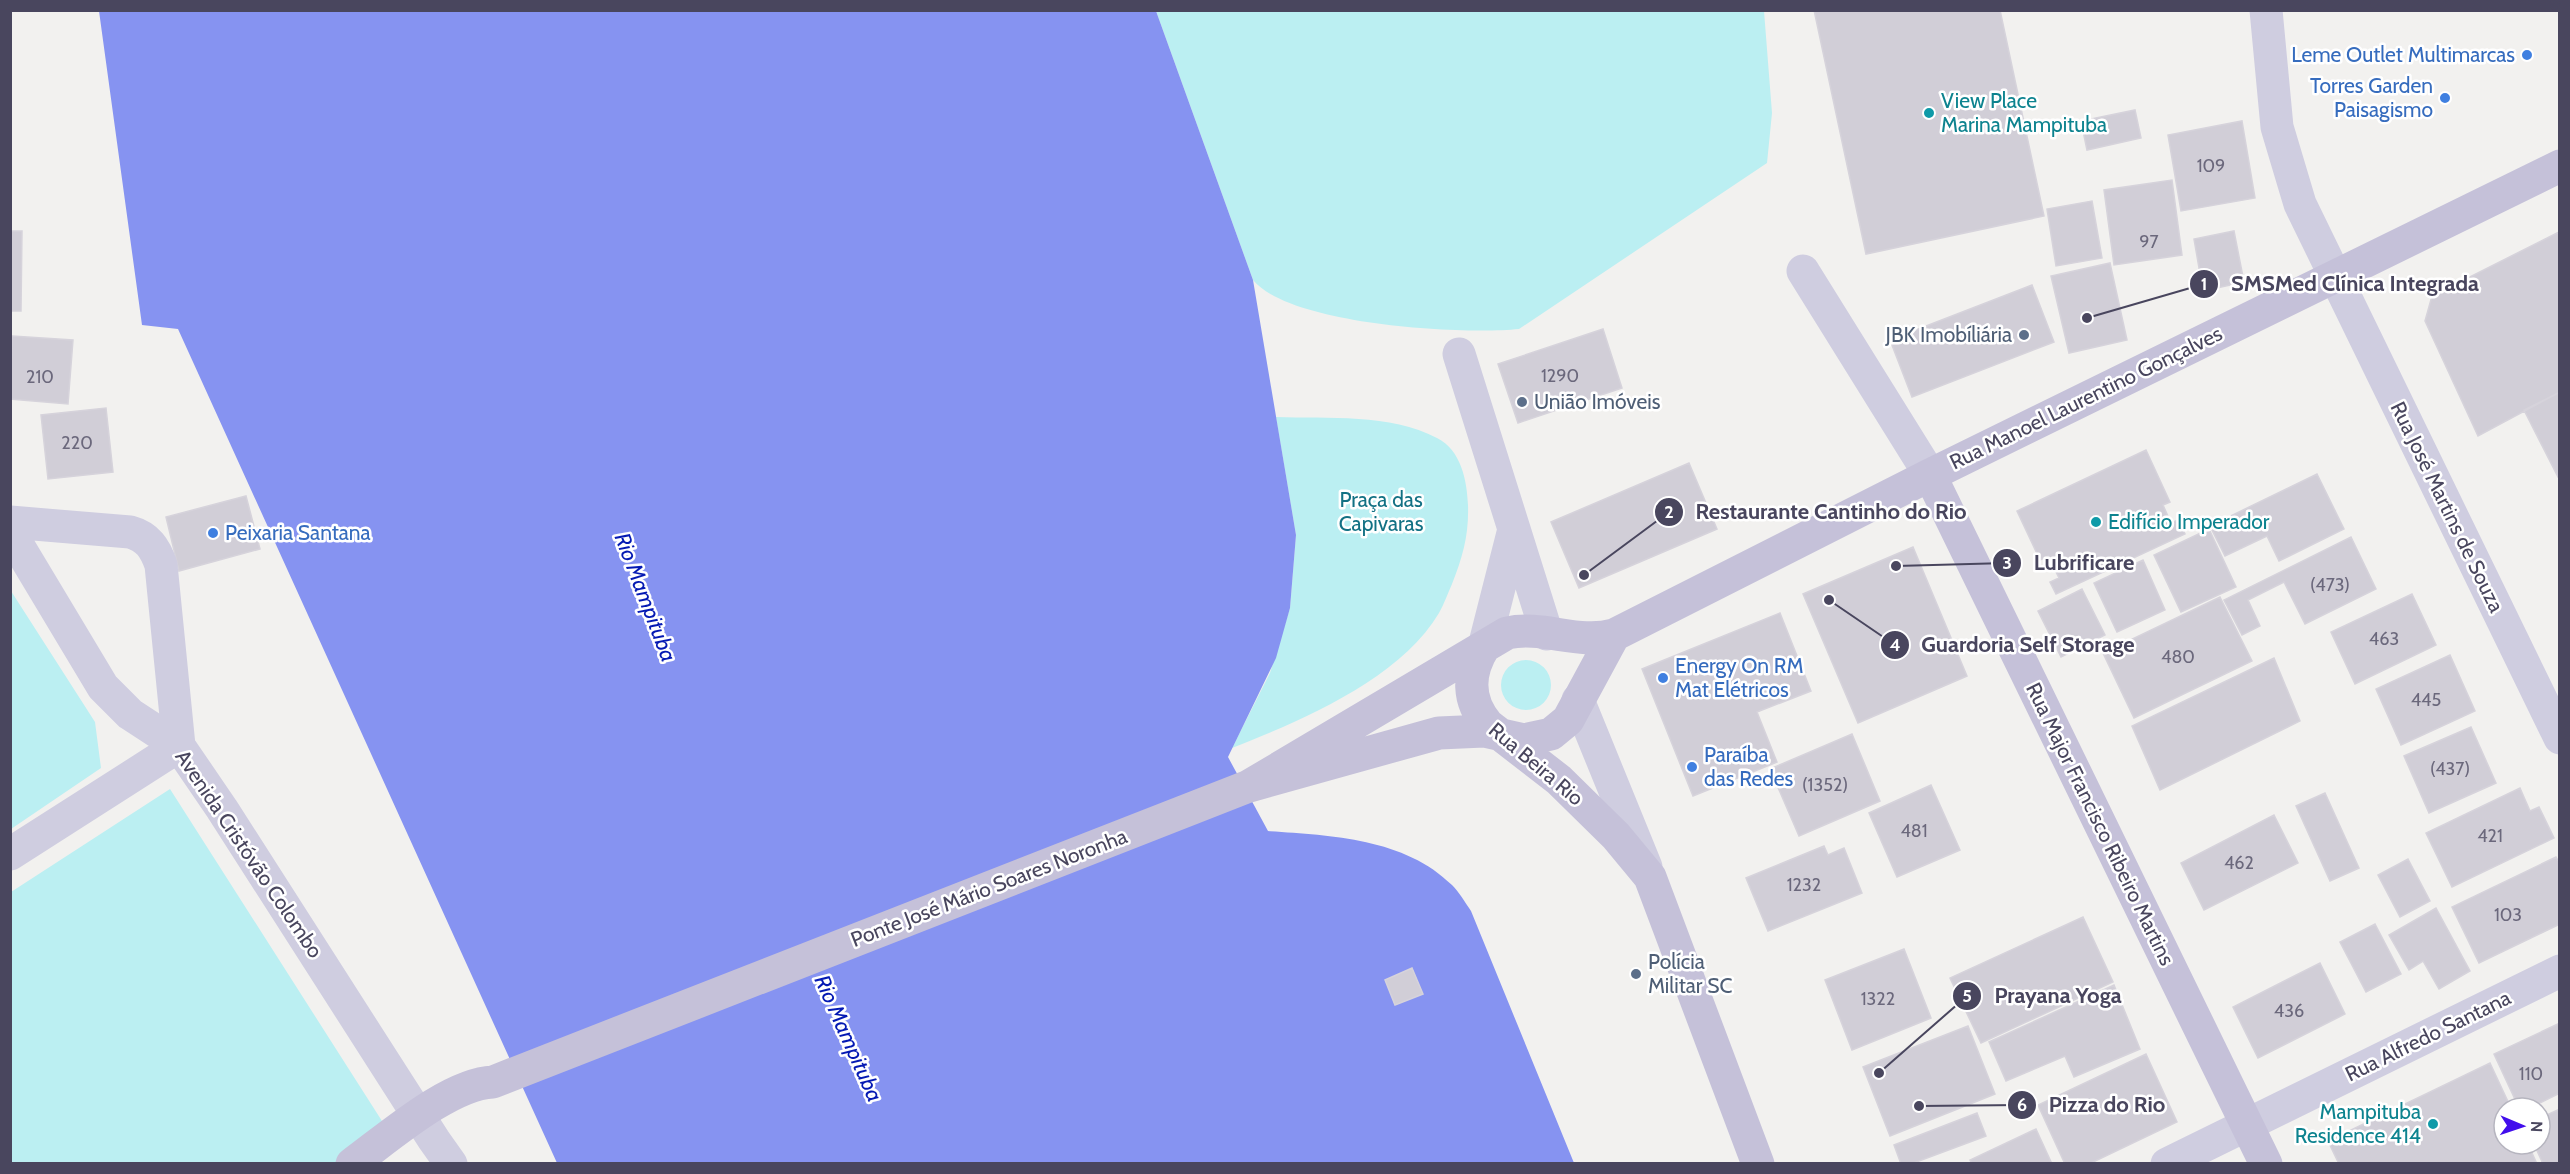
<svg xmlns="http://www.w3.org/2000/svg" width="2570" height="1174" viewBox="0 0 2570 1174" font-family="Cabin,sans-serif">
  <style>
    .green { fill: #bbeff2 }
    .water { fill: #8693f1 }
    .building { fill: #d1ced7; stroke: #d6d3db; stroke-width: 1.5 }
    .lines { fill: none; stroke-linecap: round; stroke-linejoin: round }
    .street { stroke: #cfcde0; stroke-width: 33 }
    .secondary { stroke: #c5c1d9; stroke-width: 33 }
    .shop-dot { fill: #3f7fe0; stroke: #fff; stroke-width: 2 }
    .culture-dot { fill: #0f9aa8; stroke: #fff; stroke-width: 2 }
    .service-dot { fill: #5c6f8a; stroke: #fff; stroke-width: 2 }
    .labels { text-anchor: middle; stroke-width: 5; stroke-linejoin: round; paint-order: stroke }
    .number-label { font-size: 18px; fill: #6b687c }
    .shop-label { font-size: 21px; fill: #366cbe; stroke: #fff; text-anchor: start }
    .culture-label { font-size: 21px; fill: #0d838f; stroke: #fff; text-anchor: start }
    .service-label { font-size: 21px; fill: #4e5e75; stroke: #fff; text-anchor: start }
    .street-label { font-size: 21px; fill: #49465e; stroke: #fff }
    .park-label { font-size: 21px; fill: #127184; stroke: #fff }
    .water-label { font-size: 22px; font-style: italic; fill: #0419b3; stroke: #fff }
    .leader { fill: none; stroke: #49465e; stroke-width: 2 }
    .callout-dot { fill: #49465e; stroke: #fff; stroke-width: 2 }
    .mark-label { font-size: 18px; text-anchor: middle; font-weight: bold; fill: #fff }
    .callout-label { font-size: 22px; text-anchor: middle; font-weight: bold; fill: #49465e; stroke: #fff; stroke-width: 5; stroke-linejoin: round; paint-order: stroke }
  </style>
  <rect width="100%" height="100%" fill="#f2f1ef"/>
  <path class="green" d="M 1156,11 L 1764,11 L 1772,113 L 1767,163 L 1519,329 C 1462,335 1290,325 1253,280 Z
    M 1276,417 C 1328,419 1390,413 1437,438 C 1461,450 1467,480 1468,505 C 1469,534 1463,556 1452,584 C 1448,593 1444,604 1439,613 C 1400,679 1301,721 1232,748 L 1270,673 L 1290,608 L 1296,535 Z
    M 11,591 L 95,722 L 101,768 L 11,829 Z
    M1501 685a25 25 0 1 1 50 0a25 25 0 1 1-50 0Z
    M 170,789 L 389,1132 L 341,1163 L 11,1164 L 11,892 Z"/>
  <path class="water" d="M 99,11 L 1156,11 L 1253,280 L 1296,535 L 1290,608 L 1276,658 L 1228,757 L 1268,831 C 1329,835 1405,838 1452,885 C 1459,892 1465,902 1471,911 L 1574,1163 L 557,1163 L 178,329 L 142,325 Z"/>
  <path class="building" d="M 1814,10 L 2000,10 L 2044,216 L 1866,254 Z
    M 2135,110 L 2141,138 L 2087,150 L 2081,121 Z
    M 2242,121 L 2255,198 L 2181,211 L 2168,135 Z
    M 2172,180 L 2182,255 L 2114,265 L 2104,190 Z
    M 2092,201 L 2102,258 L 2056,266 L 2047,209 Z
    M 10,231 L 22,231 L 21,311 L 10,311 Z
    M 2234,231 L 2244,282 L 2203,291 L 2194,239 Z
    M 2559,232 L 2560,392 L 2478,436 L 2425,321 L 2432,296 Z
    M 2110,263 L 2127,340 L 2069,353 L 2051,276 Z
    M 2032,285 L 2054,342 L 1912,397 L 1890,340 Z
    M 1603,329 L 1622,388 L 1518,423 L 1498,364 Z
    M 12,336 L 73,340 L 68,404 L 10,399 Z
    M 2560,392 L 2560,476 L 2558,477 L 2524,410 Z
    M 106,408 L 113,472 L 48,479 L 41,415 Z
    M 2146,450 L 2170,502 L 2163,505 L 2171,523 L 2178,520 L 2185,534 L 2056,594 L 2050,582 L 2059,578 L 2048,556 L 2040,560 L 2017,511 Z
    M 1689,463 L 1717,529 L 1579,588 L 1551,522 Z
    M 2317,474 L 2344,529 L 2279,561 L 2267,536 L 2225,556 L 2210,526 Z
    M 246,496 L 260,549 L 179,571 L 166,517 Z
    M 2209,529 L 2236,587 L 2181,612 L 2154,555 Z
    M 2351,537 L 2376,589 L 2305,624 L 2284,582 L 2248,600 L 2260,626 L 2242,635 L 2224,600 Z
    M 1913,547 L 1967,676 L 1858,723 L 1803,594 Z
    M 2143,560 L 2165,610 L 2117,632 L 2094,583 Z
    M 2082,589 L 2105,635 L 2061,657 L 2038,611 Z
    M 2412,594 L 2436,645 L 2355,684 L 2331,632 Z
    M 2220,597 L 2252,661 L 2134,718 L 2103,653 Z
    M 1780,613 L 1811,691 L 1757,712 L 1777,762 L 1693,796 L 1642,669 Z
    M 2450,655 L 2475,711 L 2401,745 L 2376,689 Z
    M 2274,658 L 2300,721 L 2160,790 L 2132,726 Z
    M 2471,727 L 2496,783 L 2429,813 L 2404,756 Z
    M 1852,734 L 1880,801 L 1799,836 L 1770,769 Z
    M 1931,785 L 1960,850 L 1897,877 L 1869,813 Z
    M 2520,788 L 2530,811 L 2539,807 L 2554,838 L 2452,887 L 2426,833 Z
    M 2325,793 L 2359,868 L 2330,881 L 2296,806 Z
    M 2274,815 L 2298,863 L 2204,910 L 2181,863 Z
    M 1824,846 L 1828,855 L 1844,848 L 1862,893 L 1768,931 L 1746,878 Z
    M 2556,857 L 2560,864 L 2560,924 L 2479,963 L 2452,907 Z
    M 2408,859 L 2430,901 L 2400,917 L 2378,875 Z
    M 2436,908 L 2470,971 L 2439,989 L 2423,961 L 2409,970 L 2389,935 Z
    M 2083,917 L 2113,982 L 1981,1043 L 1950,978 Z
    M 2375,924 L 2401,974 L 2366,992 L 2340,942 Z
    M 1904,949 L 1931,1018 L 1852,1050 L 1825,980 Z
    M 2320,963 L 2345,1014 L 2258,1058 L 2233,1007 Z
    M 1412,968 L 1423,994 L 1395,1005 L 1385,980 Z
    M 2114,985 L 2140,1049 L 2074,1077 L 2065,1056 L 2006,1081 L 1989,1042 Z
    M 2560,1023 L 2560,1093 L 2530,1108 L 2519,1108 L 2494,1054 Z
    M 1968,1026 L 1995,1094 L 1890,1136 L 1863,1067 Z
    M 2146,1054 L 2177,1122 L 2089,1164 L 2065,1164 L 2038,1105 Z
    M 2490,1063 L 2511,1108 L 2504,1108 L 2504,1144 L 2528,1144 L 2537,1164 L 2339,1164 L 2328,1141 Z
    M 2560,1109 L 2560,1164 L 2543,1164 L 2534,1144 L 2540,1144 L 2540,1118 Z
    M 1977,1113 L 1986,1136 L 1911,1164 L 1901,1164 L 1894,1145 Z
    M 2036,1129 L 2052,1164 L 1972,1164 L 1970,1160 Z"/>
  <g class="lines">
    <path class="street" d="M 2266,10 L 2277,127 L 2300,204 L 2560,738
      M 1803,271 L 1930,475
      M 1459,354 L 1547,634
      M 10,522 L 130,532 C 148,537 155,548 161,565 L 179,746
      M 10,532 L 103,687 L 130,714 L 179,746 L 222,809 L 434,1140 L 451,1164
      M 1484,647 L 1514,529
      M 1578,700 L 1646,867
      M 10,854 L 179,746
      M 2167,1164 L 2560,971"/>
    <path class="secondary" d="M 1930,475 L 2266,1164
      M 1484,647 C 1467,674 1467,701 1488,725 L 1559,780 L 1616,836 L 1650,877 L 1758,1164
      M 1249,786 L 1507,633 C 1543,625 1578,645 1614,635 L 1930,475 L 2560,166
      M 352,1164 C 389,1137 449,1084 493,1082 L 1249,786 L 1439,733 L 1484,731 L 1524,740 L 1551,734 L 1568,720 L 1614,635"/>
  </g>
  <g class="shop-dot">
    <circle cx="2527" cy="55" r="6"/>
    <circle cx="2445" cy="98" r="6"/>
    <circle cx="213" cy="533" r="6"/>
    <circle cx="1663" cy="678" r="6"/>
    <circle cx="1692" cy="767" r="6"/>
  </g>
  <g class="culture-dot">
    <circle cx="1929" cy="113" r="6"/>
    <circle cx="2096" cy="522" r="6"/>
    <circle cx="2433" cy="1124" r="6"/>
  </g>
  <g class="service-dot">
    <circle cx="2024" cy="335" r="6"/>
    <circle cx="1522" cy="402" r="6"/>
    <circle cx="1636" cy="974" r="6"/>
  </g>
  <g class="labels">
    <g class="number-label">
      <text x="2211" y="172">109</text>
      <text x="2149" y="248">97</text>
      <text x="1560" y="382">1290</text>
      <text x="40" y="383">210</text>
      <text x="77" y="449">220</text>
      <text x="2330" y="591">(473)</text>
      <text x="2384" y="645">463</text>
      <text x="2178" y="663">480</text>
      <text x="2426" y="706">445</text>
      <text x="2450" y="775">(437)</text>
      <text x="1825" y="791">(1352)</text>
      <text x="1914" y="837">481</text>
      <text x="2490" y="842">421</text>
      <text x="2239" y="869">462</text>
      <text x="1804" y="891">1232</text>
      <text x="2508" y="921">103</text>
      <text x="1878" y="1005">1322</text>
      <text x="2289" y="1017">436</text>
      <text x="2531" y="1080">110</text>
    </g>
    <g class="shop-label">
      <text x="2515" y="62" text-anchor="end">Leme Outlet Multimarcas</text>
      <text x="2433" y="93" text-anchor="end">Torres Garden<tspan x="2433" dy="24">Paisagismo</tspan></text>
      <text x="225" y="540">Peixaria Santana</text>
      <text x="1675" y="673">Energy On RM<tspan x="1675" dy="24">Mat Elétricos</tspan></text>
      <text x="1704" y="762">Paraíba<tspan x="1704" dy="24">das Redes</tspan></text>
    </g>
    <g class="culture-label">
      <text x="1941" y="108">View Place<tspan x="1941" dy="24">Marina Mampituba</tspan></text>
      <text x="2108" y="529">Edifício Imperador</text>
      <text x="2421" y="1119" text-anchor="end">Mampituba<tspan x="2421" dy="24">Residence 414</tspan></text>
    </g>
    <g class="service-label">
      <text x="2012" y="342" text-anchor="end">JBK Imobíliária</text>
      <text x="1534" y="409">União Imóveis</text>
      <text x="1648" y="969">Polícia<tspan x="1648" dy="24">Militar SC</tspan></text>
    </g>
    <g class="street-label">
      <text transform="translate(2086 398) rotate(-26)" y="7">Rua Manoel Laurentino Gonçalves</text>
      <text transform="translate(2447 507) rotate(64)" y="7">Rua José Martins de Souza</text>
      <text transform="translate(1536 764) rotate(40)" y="7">Rua Beira Rio</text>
      <text transform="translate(2100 824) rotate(64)" y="7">Rua Major Francisco Ribeiro Martins</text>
      <text transform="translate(249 854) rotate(56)" y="7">Avenida Cristóvão Colombo</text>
      <text transform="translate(989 888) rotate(-21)" y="7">Ponte José Mário Soares Noronha</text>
      <text transform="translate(2428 1036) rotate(-26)" y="7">Rua Alfredo Santana</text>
    </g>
    <g class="park-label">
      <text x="1381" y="507">Praça das<tspan x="1381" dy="24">Capivaras</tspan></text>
    </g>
    <g class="water-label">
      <text transform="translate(646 597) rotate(69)" y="8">Rio Mampituba</text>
      <text transform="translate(849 1038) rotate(66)" y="8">Rio Mampituba</text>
    </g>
  </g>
  <path class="leader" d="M2087 318L2204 284M1584 575L1669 512M1896 566L2007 563M1829 600L1895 645M1879 1073L1967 996M1919 1106L2022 1105"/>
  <g class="callout-dot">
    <circle cx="2087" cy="318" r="6"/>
    <circle cx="1584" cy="575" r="6"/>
    <circle cx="1896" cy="566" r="6"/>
    <circle cx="1829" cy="600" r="6"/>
    <circle cx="1879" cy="1073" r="6"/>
    <circle cx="1919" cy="1106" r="6"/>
    <circle cx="2204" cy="284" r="15"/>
    <circle cx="1669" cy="512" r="15"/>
    <circle cx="2007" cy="563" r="15"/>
    <circle cx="1895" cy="645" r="15"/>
    <circle cx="1967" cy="996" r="15"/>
    <circle cx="2022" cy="1105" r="15"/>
  </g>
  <g class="mark-label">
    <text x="2204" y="290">1</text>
    <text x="1669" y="518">2</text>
    <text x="2007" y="569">3</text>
    <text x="1895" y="651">4</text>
    <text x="1967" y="1002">5</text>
    <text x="2022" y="1111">6</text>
  </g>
  <g class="callout-label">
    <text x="2355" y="291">SMSMed Clínica Integrada</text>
    <text x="1831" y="519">Restaurante Cantinho do Rio</text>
    <text x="2084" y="570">Lubrificare</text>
    <text x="2028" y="652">Guardoria Self Storage</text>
    <text x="2058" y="1003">Prayana Yoga</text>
    <text x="2107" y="1112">Pizza do Rio</text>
  </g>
  <rect width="2570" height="1174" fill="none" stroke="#49465e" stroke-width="24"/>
  <g transform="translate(2522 1126) rotate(92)"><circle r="28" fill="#ffffff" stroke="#b6b5bf" stroke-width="1.5"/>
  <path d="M0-4.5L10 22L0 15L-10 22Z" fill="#420eec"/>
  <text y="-9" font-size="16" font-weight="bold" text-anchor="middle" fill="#49465e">N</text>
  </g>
</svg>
